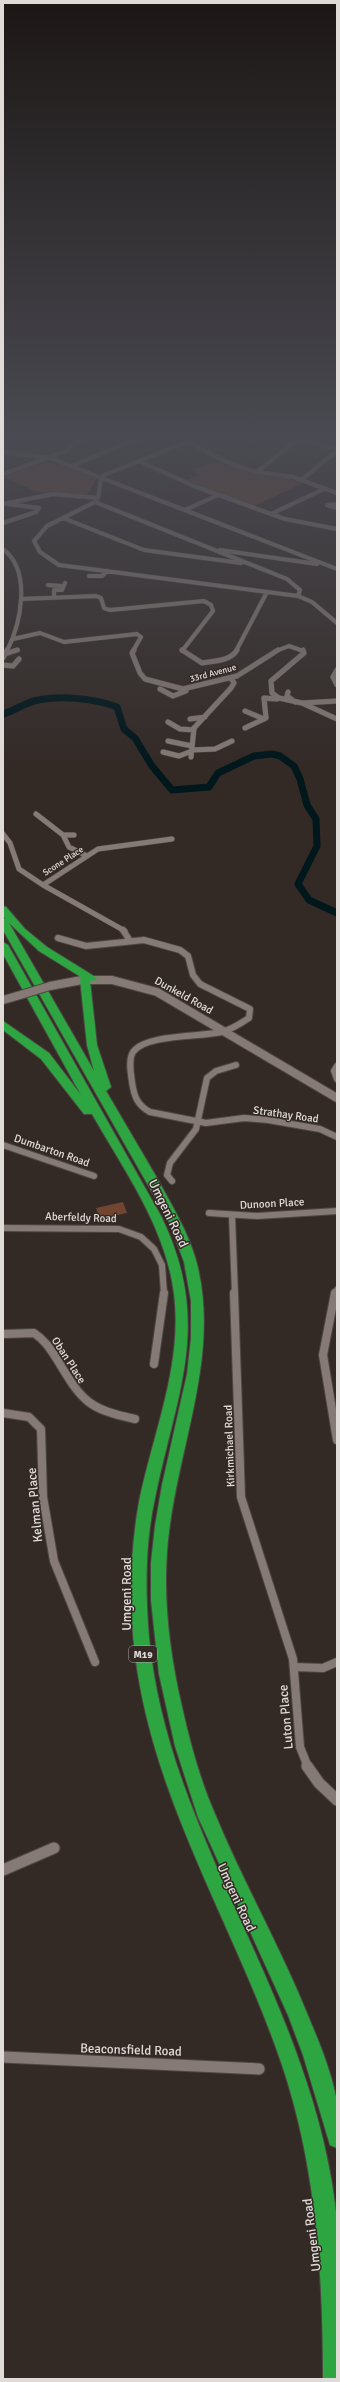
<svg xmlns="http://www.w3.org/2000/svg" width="340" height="2382" viewBox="0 0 340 2382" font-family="Signika,sans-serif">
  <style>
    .green { fill: #714530 }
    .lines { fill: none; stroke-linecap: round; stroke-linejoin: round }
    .river-far1 { stroke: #00171b; stroke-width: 5.5 }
    .river { stroke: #00171b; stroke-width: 7 }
    .minor-far4-casing { stroke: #4e4743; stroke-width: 5 }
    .minor-far3-casing { stroke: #4e4743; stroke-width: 6 }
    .minor-far2-casing { stroke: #4e4743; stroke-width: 8 }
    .minor-far1-casing { stroke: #4e4743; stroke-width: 10 }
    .minor-casing { stroke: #4e4743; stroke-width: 13 }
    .secondary-casing { stroke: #4e4743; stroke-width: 10 }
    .motorway-casing { stroke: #4e4743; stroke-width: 2 }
    .minor-far4 { stroke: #857a75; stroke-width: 4 }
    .minor-far3 { stroke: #857a75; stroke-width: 5 }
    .minor-far2 { stroke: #857a75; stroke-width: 6 }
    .minor-far1 { stroke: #857a75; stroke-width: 8 }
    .minor { stroke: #857a75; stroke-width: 11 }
    .secondary { stroke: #857a75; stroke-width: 8 }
    .motorway { fill: #2da642; fill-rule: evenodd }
    .secondary-bridge-casing { stroke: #4e4743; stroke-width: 10; stroke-linecap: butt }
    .secondary-bridge { stroke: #857a75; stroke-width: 8 }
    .labels { text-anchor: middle; stroke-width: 3; stroke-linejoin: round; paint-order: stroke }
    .far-street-label { font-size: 9px; fill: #e1dbd8; stroke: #332a26 }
    .shield { fill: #332a26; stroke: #ada6a3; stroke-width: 1 }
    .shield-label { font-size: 10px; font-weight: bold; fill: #e1dbd8 }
    .street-label { font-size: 11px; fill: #e1dbd8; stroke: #332a26 }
    .near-street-label { font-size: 13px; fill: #e1dbd8; stroke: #332a26 }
  </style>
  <rect width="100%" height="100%" fill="#332a26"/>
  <path class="green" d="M 47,462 L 80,470 L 97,478 L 87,495 L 37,492 L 3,477 L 17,470 Z
    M 216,462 L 258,474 L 286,478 L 303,483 L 254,506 L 186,480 L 200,475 L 191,470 Z
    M 123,1202 L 127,1213 L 100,1219 L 96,1208 Z"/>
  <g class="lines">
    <path class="river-far1" d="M 3,436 L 5,436"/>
    <path class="river" d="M 3,714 C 14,711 23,704 34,701 C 60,695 93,698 117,707 L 124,729 L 135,738 L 152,766 L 172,790 L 209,787 L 218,773 L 254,756 L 272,754 L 280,756 L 294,766 L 300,779 L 307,805 L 316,819 L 317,846 L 298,884 L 309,900 L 337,913"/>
    <defs>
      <path id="minor-far4" d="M 293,436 L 337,449
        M 188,442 L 233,465 L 257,472 L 293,477 L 337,493
        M 3,452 L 50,458 L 337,569
        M 141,462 L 194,486 L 285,519 L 337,529
        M 72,466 L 142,436
        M 257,472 L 299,438
        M 3,474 L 66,451 L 82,436
        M 301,480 L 337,451
        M 98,498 L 95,502 L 47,526 L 34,541 L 40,552 L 59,565 L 298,596 L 312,602 L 337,623
        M 98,498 L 101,479 L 104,475 L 203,436
        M 95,502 L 287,579 L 300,590 L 298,596
        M 3,504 L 53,494 L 98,498
        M 337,504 L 327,505 L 337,508
        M 185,510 L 218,495
        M 271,514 L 324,489
        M 63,518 L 144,550 L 241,563
        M 3,523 L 36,512 L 39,508 L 8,504
        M 3,549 C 32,571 21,623 7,651
        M 220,550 L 317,564
        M 89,576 L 102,576 L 107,571
        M 48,585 L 61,586
        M 54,598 L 54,590 L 62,590 L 65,583
        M 21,599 L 96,596 L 101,598 L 104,608 L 110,610 L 204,601 L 211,605 L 213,611 L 182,651
        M 13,639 L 40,633 L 64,642 L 137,634 L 141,637 L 133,651
        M 14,651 L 18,650
        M 236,651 L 267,592
        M 276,651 L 289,646 L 303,651"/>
      <path id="minor-far3" d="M 134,650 L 132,653 L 140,673 L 145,679 L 183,689 L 237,676 L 278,650
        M 182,650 L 202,663 C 213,661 231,661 237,650
        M 303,650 L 304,653 L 271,681 L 272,693 L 279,698 L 302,703 L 337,719
        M 5,654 L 17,650
        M 3,658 L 7,650
        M 3,665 L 13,666 L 19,659
        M 337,670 L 333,677 L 337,685
        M 160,689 L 173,696 L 186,691
        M 288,692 L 287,696 L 295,702
        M 302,703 L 337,701
        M 245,711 L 264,719
        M 190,719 L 205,717
        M 168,722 L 180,729 L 194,730
        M 245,728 L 266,718 L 264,698 L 277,699
        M 168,741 L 192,746
        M 192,750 L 215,749 L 232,741
        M 163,752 L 179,756 L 192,751
        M 191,757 L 194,728 L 231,688 L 234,683 L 231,678
        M 36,814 L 63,835 L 69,847 L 87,856
        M 3,834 L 10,843 L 19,869 L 43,885
        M 63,835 L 74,835
        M 125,931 L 43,885 L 98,849 L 172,839"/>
      <path id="minor-far2" d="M 123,930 L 130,941
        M 58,938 L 86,946 L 144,940 L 180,950 L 188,956 L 193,975 L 200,984 L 250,1009 L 249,1018 C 240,1024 232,1029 222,1032 C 200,1037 146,1034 133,1052 C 128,1060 131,1074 132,1082 C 134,1096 137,1105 150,1112 L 206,1123 L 244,1118 L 268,1120 L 320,1129 L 337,1137
        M 337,1066 L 334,1071 L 337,1079
        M 3,1145 L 94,1176
        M 172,1181 L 167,1175 L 170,1163 L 196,1129 L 207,1078 L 216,1071 L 236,1065
        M 209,1213 L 257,1216 L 337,1211
        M 232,1216 L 235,1294
        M 3,1228 L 119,1229 L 141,1237 L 154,1249 L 162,1265 L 164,1294
        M 335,1294 L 337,1290"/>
      <path id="minor-far1" d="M 234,1293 L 241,1497 L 293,1659 L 300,1747 L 308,1767
        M 335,1293 L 323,1355 L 337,1440
        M 3,1334 L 34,1333 C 45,1340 51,1350 58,1361 C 82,1401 88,1409 135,1419
        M 154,1364 L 164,1293
        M 3,1413 L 29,1417 L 41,1429 L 43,1497 L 54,1561 L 95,1662
        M 294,1667 L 323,1668 L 337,1662"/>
      <path id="minor" d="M 307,1766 L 319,1783 L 337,1800
        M 3,1870 L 54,1848
        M 3,2057 L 259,2069"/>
      <path id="secondary" d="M 50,986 L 82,980 L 112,980 L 157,992 L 337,1098
        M 3,1000 L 17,996"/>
      <path id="motorway" d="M 3,906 L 6,907 L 25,929 L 47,947 L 97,978 L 96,980 L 90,981 L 97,1045 L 111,1087 L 106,1091 C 123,1120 140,1149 157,1178 C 172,1206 189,1233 197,1264 C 219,1352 182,1437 170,1524 C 161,1585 168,1647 182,1707 C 190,1743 200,1780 215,1814 C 240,1875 272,1932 298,1992 C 312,2026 329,2062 336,2097 C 340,2113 337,2132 337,2148 L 330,2145 L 303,2055 L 288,2015 L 198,1817 L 175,1746 L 159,1674 L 151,1600 L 151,1563 L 155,1526 L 162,1485 L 187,1374 L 191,1338 L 191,1301 L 184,1262 L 169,1222 L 3,930 L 3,918 L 5,919 L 3,915 ZM 9,923 L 39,951 L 81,977 L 80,979 L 87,1045 L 94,1071 Z
        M 3,942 L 8,945 L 161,1216 C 213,1323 177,1391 155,1498 C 145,1543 145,1591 149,1637 C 163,1790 250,1920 300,2063 C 318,2113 332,2168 337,2222 C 338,2240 337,2258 337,2276 C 337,2310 337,2345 337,2379 L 323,2379 C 323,2272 316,2166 282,2065 C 235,1926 153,1802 135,1654 C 129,1604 130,1552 139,1502 C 153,1433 183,1365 174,1294 C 166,1228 124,1170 92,1114 L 84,1114 L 41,1059 L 3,1030 L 3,1021 L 49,1053 L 81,1095 L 3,954 Z"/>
    </defs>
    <use href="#minor-far4" class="minor-far4-casing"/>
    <use href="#minor-far3" class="minor-far3-casing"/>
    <use href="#minor-far2" class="minor-far2-casing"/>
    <use href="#minor-far1" class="minor-far1-casing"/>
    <use href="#minor" class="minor-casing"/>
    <use href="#secondary" class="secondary-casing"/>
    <use href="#motorway" class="motorway-casing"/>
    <use href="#minor-far4" class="minor-far4"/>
    <use href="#minor-far3" class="minor-far3"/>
    <use href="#minor-far2" class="minor-far2"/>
    <use href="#minor-far1" class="minor-far1"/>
    <use href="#minor" class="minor"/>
    <use href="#secondary" class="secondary"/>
    <use href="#motorway" class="motorway"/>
    <defs>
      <path id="secondary-bridge" d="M 17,996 L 50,986"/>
    </defs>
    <use href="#secondary-bridge" class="secondary-bridge-casing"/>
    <use href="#secondary-bridge" class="secondary-bridge"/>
  </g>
  <linearGradient id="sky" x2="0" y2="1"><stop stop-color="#1c1715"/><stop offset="0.57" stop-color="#4a4a52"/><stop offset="1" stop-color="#4a4a52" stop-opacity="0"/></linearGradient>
  <rect width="340" height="769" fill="url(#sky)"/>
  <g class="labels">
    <g class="far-street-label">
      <text transform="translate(213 673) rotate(-15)" y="3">33rd Avenue</text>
      <text transform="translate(63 861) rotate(-33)" y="3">Scone Place</text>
    </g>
    <rect class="shield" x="129" y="1646" width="28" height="16" rx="3"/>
    <g class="shield-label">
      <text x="143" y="1658">M19</text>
    </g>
    <g class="street-label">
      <text transform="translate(184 995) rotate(29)" y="4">Dunkeld Road</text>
      <text transform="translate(286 1114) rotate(8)" y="4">Strathay Road</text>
      <text transform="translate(52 1150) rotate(19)" y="4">Dumbarton Road</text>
      <text transform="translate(272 1203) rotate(-3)" y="4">Dunoon Place</text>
      <text transform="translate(81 1217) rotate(2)" y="4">Aberfeldy Road</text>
      <text transform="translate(69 1360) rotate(57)" y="4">Oban Place</text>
      <text transform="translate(229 1446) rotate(-92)" y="4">Kirkmichael Road</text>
    </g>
    <g class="near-street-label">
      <text transform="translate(169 1213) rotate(64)" y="5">Umgeni Road</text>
      <text transform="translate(34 1505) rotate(-95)" y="5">Kelman Place</text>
      <text transform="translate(126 1594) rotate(-90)" y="5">Umgeni Road</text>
      <text transform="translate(285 1717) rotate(-95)" y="5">Luton Place</text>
      <text transform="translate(237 1897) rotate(65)" y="5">Umgeni Road</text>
      <text transform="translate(131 2049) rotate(2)" y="5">Beaconsfield Road</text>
      <text transform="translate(311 2235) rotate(-97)" y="5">Umgeni Road</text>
    </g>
  </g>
  <rect width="340" height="2382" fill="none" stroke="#e1dbd8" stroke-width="8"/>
</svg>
